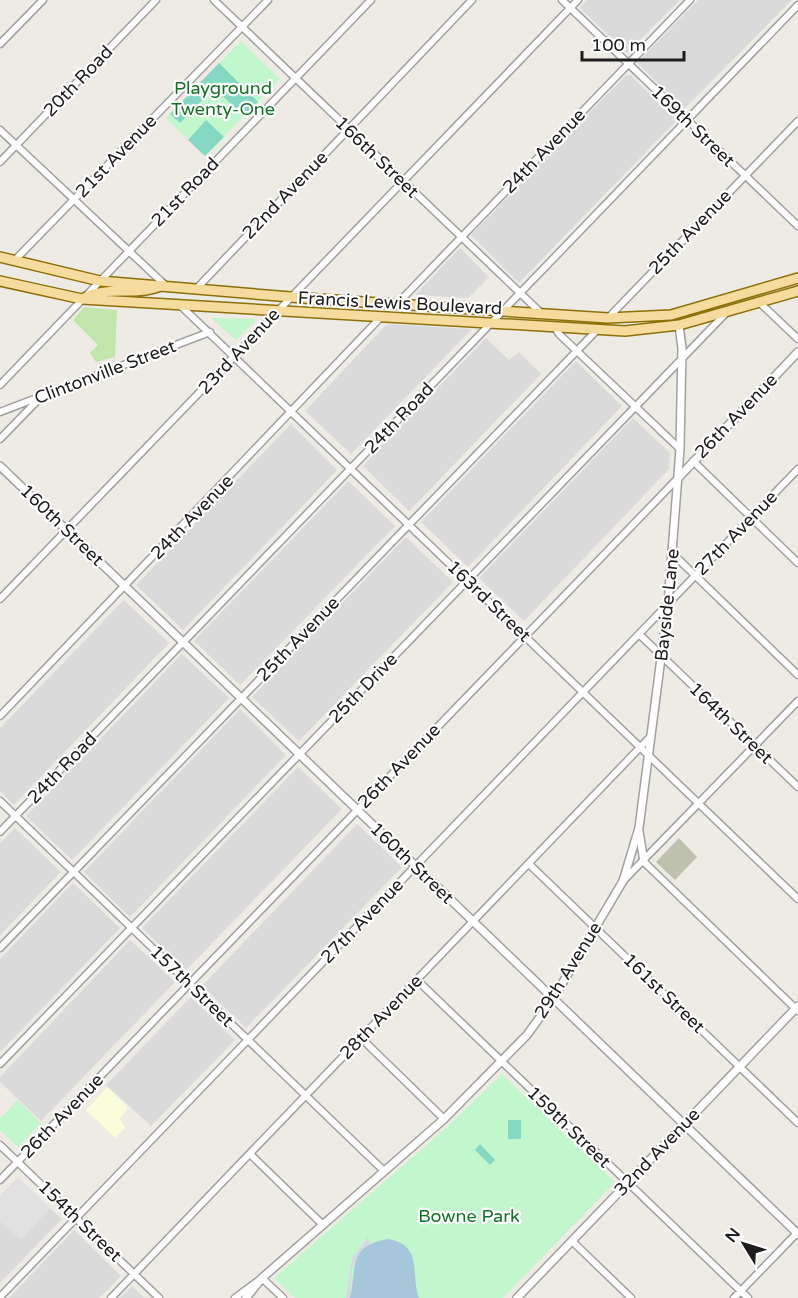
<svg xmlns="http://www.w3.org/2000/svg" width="798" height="1298" viewBox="0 0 798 1298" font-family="'Varela Round',sans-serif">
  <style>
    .residential { fill: #dbdada }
    .education { fill: #f9fddc }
    .construction { fill: #bfc1af }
    .grass { fill: #c1e5ab }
    .park { fill: #c2f6cc }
    .pitch { fill: #85d8c2 }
    .parking { fill: #e1e1e1 }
    .plaza { fill: #d9d7e3 }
    .water { fill: #a6c7d9 }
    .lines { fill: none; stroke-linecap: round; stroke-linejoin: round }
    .minor-casing { stroke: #a1a1a1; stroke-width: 9 }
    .tertiary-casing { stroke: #a1a1a1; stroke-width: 10 }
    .primary-casing { stroke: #8c7009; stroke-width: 12 }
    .minor { stroke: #fff; stroke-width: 6 }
    .tertiary { stroke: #fff; stroke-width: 7 }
    .primary { stroke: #f6db9f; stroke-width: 9 }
    .labels { text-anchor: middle; stroke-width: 4.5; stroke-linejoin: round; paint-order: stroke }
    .street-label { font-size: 18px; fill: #1d1d1d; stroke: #fff }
    .park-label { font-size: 18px; fill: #127325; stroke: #fff }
  </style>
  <rect width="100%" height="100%" fill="#edebe3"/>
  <path class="residential" d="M 587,0 L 680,0 L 627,53 L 580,8 Z
    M 698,0 L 792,0 L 684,109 L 637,63 Z
    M 626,75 L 630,75 L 674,118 L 675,122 L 519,283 L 471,235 Z
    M 460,248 L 489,277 L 468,298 L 415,295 Z
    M 387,324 L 472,329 L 351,454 L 305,411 Z
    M 486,338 L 509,360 L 519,352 L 541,374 L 409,511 L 363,466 Z
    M 576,361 L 622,406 L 468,567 L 421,522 Z
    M 633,418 L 670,453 L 669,469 L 524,621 L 479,578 Z
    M 291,424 L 337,470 L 183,630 L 136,585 Z
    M 348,481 L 395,526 L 240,685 L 194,641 Z
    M 406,537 L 453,582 L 299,741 L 252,697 Z
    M 124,600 L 169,643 L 14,805 L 0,791 L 0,728 Z
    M 182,654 L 229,698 L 72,860 L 26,816 Z
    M 240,709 L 286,755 L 130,917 L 84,872 Z
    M 298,767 L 342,809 L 186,970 L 142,928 Z
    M 357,824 L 402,867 L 246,1028 L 202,986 Z
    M 15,828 L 61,872 L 0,935 L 0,843 Z
    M 73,883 L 120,928 L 0,1052 L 0,959 Z
    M 130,940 L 175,982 L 41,1121 L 0,1082 L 0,1077 Z
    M 191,997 L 235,1040 L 151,1126 L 106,1085 Z
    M 50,1208 L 62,1219 L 0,1283 L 0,1221 L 21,1239 Z
    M 74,1230 L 121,1276 L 99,1298 L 9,1298 Z
    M 132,1286 L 144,1298 L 120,1298 Z"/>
  <path class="education" d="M 107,1087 L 128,1107 L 120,1119 L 125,1128 L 115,1138 L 86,1110 Z"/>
  <path class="construction" d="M 679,838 L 697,857 L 675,880 L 656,862 Z"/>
  <path class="grass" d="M 84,307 L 117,310 L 115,357 L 96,362 L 90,353 L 98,345 L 73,320 Z"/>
  <path class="park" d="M 241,41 L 280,79 L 205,156 L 166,118 Z
    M 211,318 L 257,319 L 236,340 Z
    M 502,1074 L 615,1182 L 503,1298 L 295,1298 L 274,1278 L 446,1128 Z
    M 17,1100 L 41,1123 L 18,1147 L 0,1130 L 0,1119 Z"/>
  <path class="pitch" d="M 219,63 L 258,102 L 244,116 L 214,88 L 180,123 L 170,114 Z
    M 206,120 L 224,137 L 205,156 L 188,140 Z
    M 521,1120 L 521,1139 L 508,1139 L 508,1120 Z
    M 480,1144 L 495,1160 L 490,1165 L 475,1150 Z"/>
  <path class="parking" d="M 18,1177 L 50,1208 L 21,1239 L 0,1221 L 0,1196 Z"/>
  <path class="plaza" d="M 368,1237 L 370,1244 L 357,1258 L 352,1270 L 350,1298 L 346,1298 L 352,1259 Z"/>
  <path class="water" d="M 389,1239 C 424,1246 410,1275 419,1298 L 350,1298 C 357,1267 348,1245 389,1239 Z"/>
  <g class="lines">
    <defs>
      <path id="minor" d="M 214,0 L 541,313
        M 562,0 L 798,226
        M 0,44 L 43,0
        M 0,130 L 164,284
        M 0,162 L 156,0
        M 15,260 L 268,0
        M 198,287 L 472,0
        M 399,302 L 690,0
        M 760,303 L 798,339
        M 180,305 L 798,899
        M 609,317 L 798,121
        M 554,326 L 559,334 L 680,449
        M 0,385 L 371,0
        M 0,412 L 210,332
        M 0,439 L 37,401
        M 693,461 L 798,563
        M 673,554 L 798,675
        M 0,599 L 578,0
        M 639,634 L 798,787
        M 0,716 L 382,316
        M 0,801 L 384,1171
        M 0,832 L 798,5
        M 644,862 L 798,1011
        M 529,864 L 798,1123
        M 624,880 L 798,701
        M 0,948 L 597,330
        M 417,980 L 748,1298
        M 361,1038 L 444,1119
        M 0,1064 L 726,313
        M 0,1145 L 159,1298
        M 250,1154 L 323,1225
        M 0,1180 L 679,477
        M 572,1241 L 631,1298
        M 0,1297 L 798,469
        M 111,1298 L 651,736
        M 235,1298 L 262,1278 L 283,1298
        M 734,1298 L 798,1232"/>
      <path id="tertiary" d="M 0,466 L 798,1234
        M 679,477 L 798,352
        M 639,831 L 644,862
        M 246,1298 L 262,1278 L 444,1119 L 527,1035 L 553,999 L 623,881 L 639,828 L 668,604 L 680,449 L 682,348 L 679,325
        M 517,1298 L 798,1006"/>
      <path id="primary" d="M 0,257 L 100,281 L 303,298 L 608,318 L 671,315 L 798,278
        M 0,281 L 82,299 L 625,331 L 679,325 L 798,291
        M 84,298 C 109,285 137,297 163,285"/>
    </defs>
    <use href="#minor" class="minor-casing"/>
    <use href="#tertiary" class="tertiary-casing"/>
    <use href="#primary" class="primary-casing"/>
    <use href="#minor" class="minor"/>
    <use href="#tertiary" class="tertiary"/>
    <use href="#primary" class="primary"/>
  </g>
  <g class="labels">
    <g class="street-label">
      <text transform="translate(78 81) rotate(-46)" y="6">20th Road</text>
      <text transform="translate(693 126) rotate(44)" y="6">169th Street</text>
      <text transform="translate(544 151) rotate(-46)" y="6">24th Avenue</text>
      <text transform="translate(116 156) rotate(-46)" y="6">21st Avenue</text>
      <text transform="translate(377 157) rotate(44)" y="6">166th Street</text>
      <text transform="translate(185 192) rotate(-46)" y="6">21st Road</text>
      <text transform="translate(285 195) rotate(-46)" y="6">22nd Avenue</text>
      <text transform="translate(690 232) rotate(-46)" y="6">25th Avenue</text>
      <text transform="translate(400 303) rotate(3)" y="6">Francis Lewis Boulevard</text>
      <text transform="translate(239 351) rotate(-47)" y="6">23rd Avenue</text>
      <text transform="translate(105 372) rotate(-21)" y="6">Clintonville Street</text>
      <text transform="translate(736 416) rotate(-46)" y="6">26th Avenue</text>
      <text transform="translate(399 418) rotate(-46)" y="6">24th Road</text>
      <text transform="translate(192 517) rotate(-46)" y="6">24th Avenue</text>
      <text transform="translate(62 525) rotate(44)" y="6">160th Street</text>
      <text transform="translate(736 533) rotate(-46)" y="6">27th Avenue</text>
      <text transform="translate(489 601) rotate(44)" y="6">163rd Street</text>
      <text transform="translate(667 605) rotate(-84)" y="6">Bayside Lane</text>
      <text transform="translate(298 639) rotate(-46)" y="6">25th Avenue</text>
      <text transform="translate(363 688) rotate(-46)" y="6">25th Drive</text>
      <text transform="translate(731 723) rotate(44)" y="6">164th Street</text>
      <text transform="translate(399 766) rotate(-46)" y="6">26th Avenue</text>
      <text transform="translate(62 768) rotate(-46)" y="6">24th Road</text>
      <text transform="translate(412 863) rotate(44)" y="6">160th Street</text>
      <text transform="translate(362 921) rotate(-46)" y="6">27th Avenue</text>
      <text transform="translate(568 970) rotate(-58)" y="6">29th Avenue</text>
      <text transform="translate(192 986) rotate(44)" y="6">157th Street</text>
      <text transform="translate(664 993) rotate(44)" y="6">161st Street</text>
      <text transform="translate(381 1017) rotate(-46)" y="6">28th Avenue</text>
      <text transform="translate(62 1116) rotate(-46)" y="6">26th Avenue</text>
      <text transform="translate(569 1127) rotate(44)" y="6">159th Street</text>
      <text transform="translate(657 1152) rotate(-46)" y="6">32nd Avenue</text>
      <text transform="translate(80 1221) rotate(44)" y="6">154th Street</text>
    </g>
    <g class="park-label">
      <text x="223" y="94">Playground<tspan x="223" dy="21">Twenty-One</tspan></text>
      <text x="469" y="1222">Bowne Park</text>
    </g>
  </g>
  <g transform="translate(744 1244) rotate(308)" stroke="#ffffff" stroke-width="4.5" paint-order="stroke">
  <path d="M0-4.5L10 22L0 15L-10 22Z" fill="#1d1d1d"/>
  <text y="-9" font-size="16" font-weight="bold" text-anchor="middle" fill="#1d1d1d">N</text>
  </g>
  <path d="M582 51v9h102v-9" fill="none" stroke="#1d1d1d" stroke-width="3"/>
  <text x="591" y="51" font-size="18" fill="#1d1d1d" stroke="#ffffff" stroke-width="4.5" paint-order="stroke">100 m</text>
</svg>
